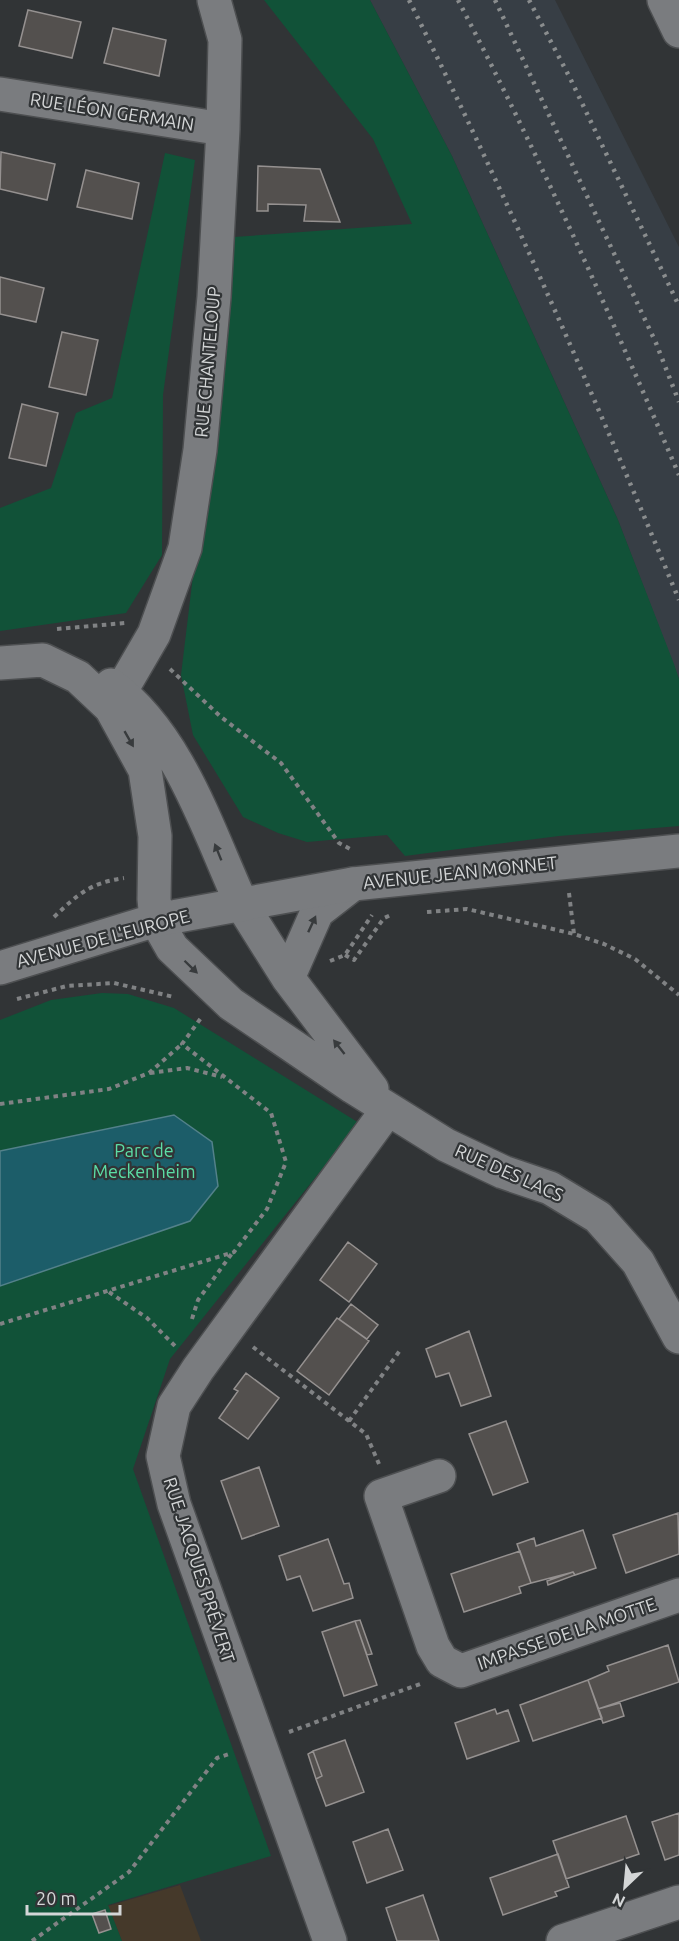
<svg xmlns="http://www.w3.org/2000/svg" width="679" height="1941" viewBox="0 0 679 1941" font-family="Ubuntu,sans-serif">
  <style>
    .built { fill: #373e45 }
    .education { fill: #45392a }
    .green { fill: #115238 }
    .water { fill: #1c5d69; stroke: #53818a; stroke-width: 1.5 }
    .building { fill: #53504e; stroke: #959190; stroke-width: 1.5 }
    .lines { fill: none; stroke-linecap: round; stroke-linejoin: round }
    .street-casing { stroke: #4d4f51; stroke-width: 36 }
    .secondary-casing { stroke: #4d4f51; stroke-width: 36 }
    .path { stroke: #808284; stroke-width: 4; stroke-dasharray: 4.5 4.5; stroke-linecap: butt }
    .street { stroke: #7a7c7f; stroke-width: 33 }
    .secondary { stroke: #7a7c7f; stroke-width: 33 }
    .rail { stroke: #8a8d8e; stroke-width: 4.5; stroke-dasharray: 3 6; stroke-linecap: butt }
    .oneway { fill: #383b3d }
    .labels { text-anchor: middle; stroke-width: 4.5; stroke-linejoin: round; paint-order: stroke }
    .street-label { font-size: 18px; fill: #d4d6d7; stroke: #313436 }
    .park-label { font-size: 18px; fill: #5cdea6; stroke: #313436 }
  </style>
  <rect width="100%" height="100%" fill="#313436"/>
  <path class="built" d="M 370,0 L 555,0 L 679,247 L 679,679 L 618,520 L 452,156 Z"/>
  <path class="education" d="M 180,1885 L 201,1941 L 122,1941 L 108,1906 Z"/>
  <path class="green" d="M 264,0 L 370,0 L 452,156 L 618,520 L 674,664 L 679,679 L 679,826 L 559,836 L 405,856 L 387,835 L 307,842 L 278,833 L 243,817 L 193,735 L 181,675 L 234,237 L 412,224 L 373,139 Z
    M 165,153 L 195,160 L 163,395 L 162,555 L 126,613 L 0,631 L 0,508 L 51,488 L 76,413 L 112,398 Z
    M 102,993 L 128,994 L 174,1008 L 359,1123 L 170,1359 L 133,1469 L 271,1856 L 108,1905 L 122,1941 L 0,1941 L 0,1020 L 51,1000 Z"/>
  <path class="water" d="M 174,1115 L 212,1142 L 218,1186 L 190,1221 L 0,1286 L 0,1151 Z"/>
  <path class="building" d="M 28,10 L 81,22 L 72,58 L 19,46 Z
    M 113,28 L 166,40 L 159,76 L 104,63 Z
    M 1,152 L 55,164 L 47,200 L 0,189 Z
    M 258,166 L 320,169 L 340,222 L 304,221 L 306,205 L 268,204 L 268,211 L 257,211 Z
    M 86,170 L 139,183 L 132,219 L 77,207 Z
    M 0,277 L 44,288 L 36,322 L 0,314 Z
    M 62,332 L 98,340 L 86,395 L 49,387 Z
    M 22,404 L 58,413 L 46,466 L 9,458 Z
    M 348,1242 L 377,1264 L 349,1302 L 320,1280 Z
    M 351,1304 L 378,1325 L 367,1339 L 339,1319 Z
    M 337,1318 L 369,1341 L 329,1395 L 297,1371 Z
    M 469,1331 L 491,1396 L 461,1406 L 449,1373 L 436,1377 L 426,1349 Z
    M 246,1373 L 279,1398 L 248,1439 L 219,1418 L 238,1391 L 234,1389 Z
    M 506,1421 L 528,1482 L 493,1495 L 469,1434 Z
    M 259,1467 L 279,1526 L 242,1539 L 221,1481 Z
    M 678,1513 L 679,1554 L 626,1573 L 613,1535 Z
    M 583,1530 L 596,1568 L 575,1575 L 573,1572 L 531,1583 L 517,1544 L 534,1538 L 536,1546 Z
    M 328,1539 L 344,1584 L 349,1583 L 353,1598 L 313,1611 L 300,1576 L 287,1580 L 279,1556 Z
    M 520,1551 L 531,1583 L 519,1587 L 521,1593 L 464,1612 L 451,1574 Z
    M 573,1572 L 575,1575 L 548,1585 L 547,1581 Z
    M 360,1620 L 372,1654 L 367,1655 L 355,1621 Z
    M 355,1621 L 377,1685 L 344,1696 L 322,1632 Z
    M 668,1645 L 679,1682 L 598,1709 L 588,1680 L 609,1671 L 607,1666 Z
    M 588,1680 L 602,1718 L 533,1741 L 520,1705 Z
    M 620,1703 L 624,1716 L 603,1723 L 598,1709 Z
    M 495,1709 L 497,1714 L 508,1710 L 519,1741 L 467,1759 L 455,1723 Z
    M 345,1740 L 364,1792 L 326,1806 L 316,1779 L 322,1776 L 313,1751 Z
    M 313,1751 L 322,1776 L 316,1779 L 308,1754 Z
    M 679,1813 L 679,1855 L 665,1860 L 652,1822 Z
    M 626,1816 L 639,1854 L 566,1879 L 553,1841 Z
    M 388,1829 L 403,1870 L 367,1883 L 353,1842 Z
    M 558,1854 L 569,1887 L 555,1892 L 557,1896 L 503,1915 L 490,1878 Z
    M 423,1895 L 439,1941 L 397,1941 L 386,1908 Z
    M 105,1910 L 111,1929 L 99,1933 L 92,1914 Z"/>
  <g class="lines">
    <defs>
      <path id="street" d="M 664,0 L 679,31
        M 0,94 L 223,129
        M 111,708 L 154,634 L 185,548 L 200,450 L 214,297 L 223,129 L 225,40 L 214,0
        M 242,905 L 288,978 L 372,1089
        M 156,920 L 172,948 L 231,1004 L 353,1087 L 446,1145 L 503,1172 L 550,1188 L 598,1217 L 638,1262 L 679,1337
        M 288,978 L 317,912 L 353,884
        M 439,1476 L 381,1496 L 433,1646 L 442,1661 L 461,1671 L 679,1595
        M 330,1941 L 174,1504 L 163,1456 L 174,1406 L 198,1369 L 388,1109
        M 563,1941 L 679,1902"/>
      <path id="secondary" d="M 0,663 L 43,660 L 78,677 L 111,708 L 145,770 L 155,836 L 154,899 L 156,920
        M 111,685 C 179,735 208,831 242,905
        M 0,968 L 156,920 L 353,884 L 679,851"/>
    </defs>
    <use href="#street" class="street-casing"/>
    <use href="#secondary" class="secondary-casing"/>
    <path class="path" d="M 57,629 L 125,623
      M 170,669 L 221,717 L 281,763 L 339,843 L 352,850
      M 569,893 L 574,934
      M 427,912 L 467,909 L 574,934 L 604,944 L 635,959 L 679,995
      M 54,917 C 78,894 90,883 124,878
      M 345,955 L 354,960 L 384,918 L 393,914
      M 330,961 L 345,955 L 372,915
      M 17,999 L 67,986 L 114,983 L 174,997
      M 150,1073 L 187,1068 L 222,1077
      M 0,1104 L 109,1089 L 149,1073 L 182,1044
      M 109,1292 L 147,1318 L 175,1346
      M 192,1319 L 198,1300 L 233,1252
      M 0,1324 L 234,1252 L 267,1209 L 286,1162 L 271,1113 L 182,1044 L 201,1018
      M 253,1347 L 366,1434 L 379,1464
      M 349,1421 L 401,1349
      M 289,1732 L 420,1684
      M 32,1941 L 129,1872 L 217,1758 L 229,1754"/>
    <use href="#street" class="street"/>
    <use href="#secondary" class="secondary"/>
    <path class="rail" d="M 409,0 C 507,197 595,397 679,600
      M 458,0 C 539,155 610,314 679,475
      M 495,0 L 656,343 L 679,402
      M 529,0 L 570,78 L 679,306"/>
  </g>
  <defs><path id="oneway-solid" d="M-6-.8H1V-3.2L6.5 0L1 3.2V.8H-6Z" transform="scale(1.5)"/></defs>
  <g class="oneway">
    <use href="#oneway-solid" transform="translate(129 739) rotate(60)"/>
    <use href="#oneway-solid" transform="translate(218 852) rotate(-112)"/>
    <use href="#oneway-solid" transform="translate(312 924) rotate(-65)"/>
    <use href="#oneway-solid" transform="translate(191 967) rotate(44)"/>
    <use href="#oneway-solid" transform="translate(339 1047) rotate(-128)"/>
  </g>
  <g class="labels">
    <g class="street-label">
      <text transform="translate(112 112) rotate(9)" y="6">RUE LÉON GERMAIN</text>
      <text transform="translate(208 362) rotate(-85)" y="6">RUE CHANTELOUP</text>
      <text transform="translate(460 873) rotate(-6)" y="6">AVENUE JEAN MONNET</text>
      <text transform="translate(103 939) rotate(-15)" y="6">AVENUE DE L'EUROPE</text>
      <text transform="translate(509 1173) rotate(24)" y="6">RUE DES LACS</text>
      <text transform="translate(199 1570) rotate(72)" y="6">RUE JACQUES PRÉVERT</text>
      <text transform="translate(567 1634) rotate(-19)" y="6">IMPASSE DE LA MOTTE</text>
    </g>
    <g class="park-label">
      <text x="144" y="1157">Parc de<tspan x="144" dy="21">Meckenheim</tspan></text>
    </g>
  </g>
  <g transform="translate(625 1887) rotate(206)" stroke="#313436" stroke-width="4.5" paint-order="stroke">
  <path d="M0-4.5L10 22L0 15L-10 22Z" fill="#d4d6d7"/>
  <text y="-9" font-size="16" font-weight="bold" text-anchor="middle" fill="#d4d6d7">N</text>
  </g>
  <path d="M27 1905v9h93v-9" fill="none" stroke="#d4d6d7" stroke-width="3"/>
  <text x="36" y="1905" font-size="18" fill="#d4d6d7" stroke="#313436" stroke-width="4.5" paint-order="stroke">20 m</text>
</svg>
